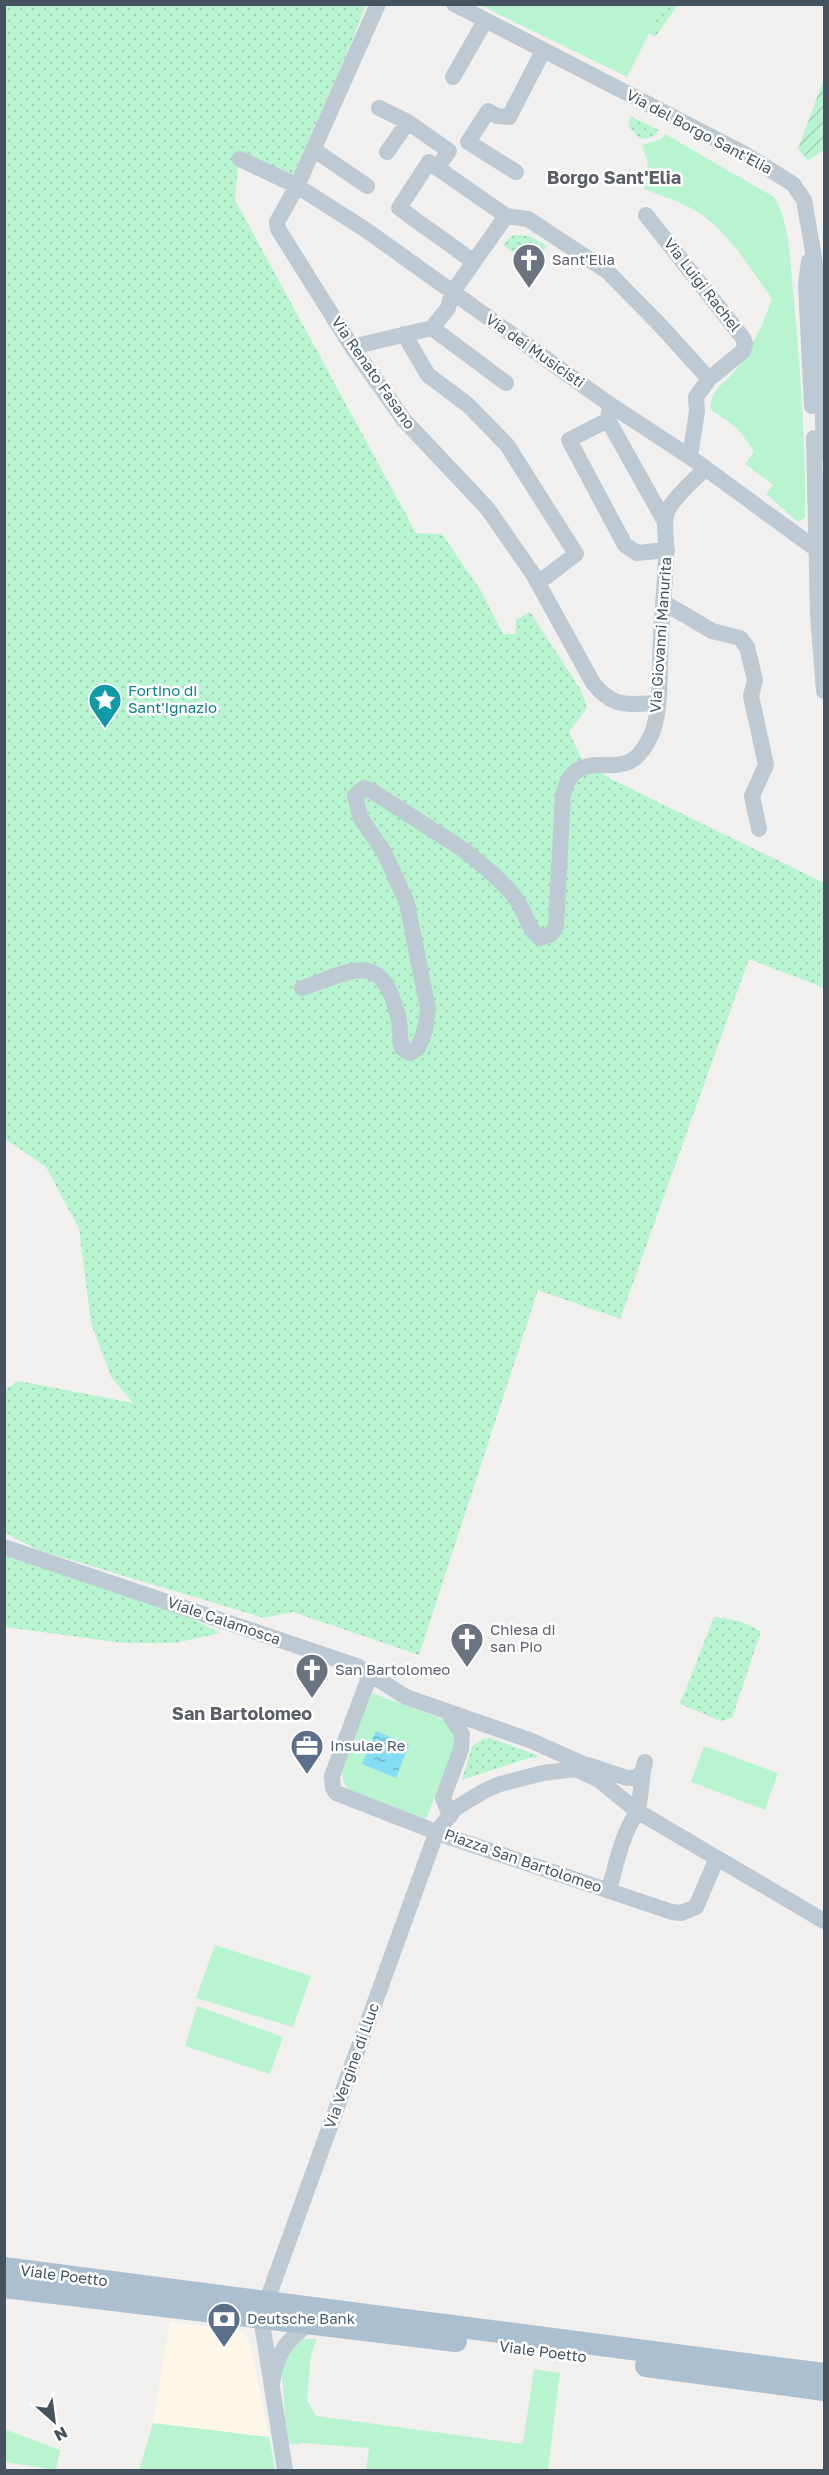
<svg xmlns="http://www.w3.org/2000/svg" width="829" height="2475" viewBox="0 0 829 2475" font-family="'Golos Text',sans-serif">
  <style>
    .commercial { fill: #fef7e7 }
    .grass { fill: url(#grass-dots) }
    .park { fill: #b9f4d0 }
    .garden { fill: url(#garden-furrows) }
    .water { fill: url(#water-ripples) }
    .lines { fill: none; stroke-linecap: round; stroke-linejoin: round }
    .minor { stroke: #becad3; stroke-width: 16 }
    .major { stroke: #acbfd1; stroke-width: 22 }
    .labels { text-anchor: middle; stroke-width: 5; stroke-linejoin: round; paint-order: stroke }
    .street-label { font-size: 15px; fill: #45535f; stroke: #fff }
    .worship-label { font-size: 15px; fill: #5b616d; stroke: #fff; text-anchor: start }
    .culture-label { font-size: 15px; fill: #0d838f; stroke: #fff; text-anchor: start }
    .service-label { font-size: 15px; fill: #4e5e75; stroke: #fff; text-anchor: start }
    .quarter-label { font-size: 18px; font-weight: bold; fill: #5b5f65; stroke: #fff }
  </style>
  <defs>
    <pattern id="grass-dots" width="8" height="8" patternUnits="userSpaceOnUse" patternTransform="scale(1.5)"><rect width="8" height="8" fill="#b9f4d0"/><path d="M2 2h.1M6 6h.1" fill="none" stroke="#a0d3b5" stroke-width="1.8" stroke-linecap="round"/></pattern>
    <pattern id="garden-furrows" width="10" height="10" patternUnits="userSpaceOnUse" patternTransform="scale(1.5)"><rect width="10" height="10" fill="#b9f4d0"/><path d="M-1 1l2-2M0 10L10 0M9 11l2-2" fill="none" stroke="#a0d3b5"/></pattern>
    <pattern id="water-ripples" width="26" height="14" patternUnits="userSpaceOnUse" patternTransform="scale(1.5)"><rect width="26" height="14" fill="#82ddf5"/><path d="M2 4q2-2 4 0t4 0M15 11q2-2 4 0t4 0" fill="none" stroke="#6cb6ca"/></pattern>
  </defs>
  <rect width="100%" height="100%" fill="#f2efef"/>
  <path class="commercial" d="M 170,2322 L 239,2330 L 249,2340 L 269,2437 L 153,2423 Z"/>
  <path class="grass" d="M 4,5 L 366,5 L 348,51 L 292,177 L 238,166 L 235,200 L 416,533 L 442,534 L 481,591 L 503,634 L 515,634 L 516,620 L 530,612 L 581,690 L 587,708 L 569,732 L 589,773 L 600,771 L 611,779 L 824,883 L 824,988 L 749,959 L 620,1319 L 538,1290 L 419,1655 L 293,1612 L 264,1618 L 38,1550 L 5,1533 L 5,1390 L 19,1381 L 133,1403 L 111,1377 L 91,1323 L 79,1229 L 46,1167 L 5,1139 Z
    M 663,5 L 678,5 L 655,37 L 648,33 Z
    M 630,116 L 659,130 C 655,138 647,140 639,138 L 629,127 Z
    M 518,235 L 530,236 L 547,246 L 540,256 L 534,252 L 523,251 L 522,260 L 503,245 L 511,236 Z
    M 5,1555 L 193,1619 L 220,1633 L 175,1643 L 123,1643 L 5,1627 Z
    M 714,1617 L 739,1621 L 761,1631 L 732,1718 L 721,1721 L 680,1704 Z
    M 490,1738 L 537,1755 L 537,1758 L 529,1758 L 462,1780 L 472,1746 L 483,1739 Z"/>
  <path class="park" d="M 480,5 L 663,5 L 627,77 Z
    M 665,134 L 774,197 C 791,226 789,257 793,290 C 800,365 806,442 805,518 L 798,522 L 766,494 L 773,485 L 745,464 L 754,451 L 737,428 L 710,409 C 713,385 725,385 738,367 C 753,345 763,324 772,299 C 750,269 729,231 696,211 C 681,202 661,196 644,189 L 648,163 L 642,145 L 661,139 Z
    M 372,1693 L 445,1720 L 457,1742 L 426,1819 L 350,1792 L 343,1780 L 342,1772 Z
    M 704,1746 L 778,1773 L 765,1810 L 691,1782 Z
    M 215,1945 L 311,1976 L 293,2027 L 196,1998 Z
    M 197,2006 L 283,2037 L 270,2074 L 185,2046 Z
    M 303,2339 L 317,2339 L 311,2354 L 307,2400 L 316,2416 L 523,2444 L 534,2369 L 560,2373 L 548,2470 L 366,2470 L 369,2448 L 303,2443 L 290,2445 L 286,2429 L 281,2361 Z
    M 153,2423 L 269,2437 L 275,2469 L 139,2470 Z
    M 4,2429 L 60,2450 L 56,2470 L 5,2462 Z"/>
  <path class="garden" d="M 824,78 L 824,150 L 808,161 L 798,149 Z"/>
  <path class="water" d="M 376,1731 L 409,1745 L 396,1778 L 362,1764 Z"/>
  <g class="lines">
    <path class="minor" d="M 378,4 L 297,186 L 277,222 L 278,229 L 352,347 L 404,420 L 487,508 L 533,574 L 593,683 C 614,709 627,704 658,703
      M 454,4 L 743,153 L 793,184 L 804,200 L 819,286 L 824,453
      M 453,77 L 485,21
      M 379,108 L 408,122 L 449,151 L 437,168
      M 313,149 L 367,186
      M 387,152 L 408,122
      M 240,159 L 297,186 L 366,230 L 609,404 L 690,457 L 816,549 L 824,550
      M 516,172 L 468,142 L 488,111 L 497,116 L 509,117 L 543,51
      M 646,215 L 743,338 L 745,344 L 743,351 L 709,379
      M 809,261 L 806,284 L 812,406
      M 474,262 L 399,208 L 429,162 L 506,216
      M 432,328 L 506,383
      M 404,334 L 428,375 L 468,405 L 507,445 L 576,554 L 538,583
      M 352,347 L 432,328 L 448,308 L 452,293 L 506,216 L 528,219 L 607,271 L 661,326 L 709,379 L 696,397 L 697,411 L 690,457
      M 609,411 L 608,420 L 665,522
      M 608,420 L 569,440 L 625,545 L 637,553 L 667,550
      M 814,438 L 818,615 L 824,691
      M 663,602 L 712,631 L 740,638 L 747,647 L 755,680 L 751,696 L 766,765 L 752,796 L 759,829
      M 302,988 C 351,972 381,947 398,1016 C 401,1026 399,1038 402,1048 L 410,1053 L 418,1048 L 425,1030 L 428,1009 L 407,903 L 384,852 L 360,817 L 355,796 L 364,788 L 372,791 L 464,850 L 494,875 L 510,891 L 519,903 L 532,930 L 540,938 L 551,934 L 556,926 L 563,795 C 565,788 568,779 573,774 C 598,750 629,788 652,733 C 662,708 659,666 661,638 C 662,609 666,579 666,550 C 667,536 662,523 668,510 C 674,497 695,479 705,469
      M 4,1547 L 357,1666 L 406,1697 L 532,1741 L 590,1767
      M 370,1675 L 332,1776 L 333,1788 L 336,1793 L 449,1837 L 672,1912 L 681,1913 L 696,1907 L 717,1858
      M 447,1711 L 462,1734 L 461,1749 L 443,1798 L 450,1816
      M 588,1765 L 627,1778 L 636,1778 L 642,1772
      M 609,1891 C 614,1871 618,1852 626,1833 C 629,1824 636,1816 638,1808 C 642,1792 641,1777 645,1762
      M 273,2379 C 277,2350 288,2341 309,2323
      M 285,2470 L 261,2317 L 437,1831 L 456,1808 L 484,1791 L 500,1784 L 543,1773 L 576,1769 L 599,1780 L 637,1811 L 824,1921"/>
    <path class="major" d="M 4,2268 L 824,2374
      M 4,2287 L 456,2341
      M 646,2366 L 824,2390"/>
  </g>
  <defs>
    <symbol id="church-pin" viewBox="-11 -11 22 30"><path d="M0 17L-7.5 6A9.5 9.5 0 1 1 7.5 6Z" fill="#6b7280" stroke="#fff"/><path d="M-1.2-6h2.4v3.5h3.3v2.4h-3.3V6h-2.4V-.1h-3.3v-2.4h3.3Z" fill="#fff"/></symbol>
    <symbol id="sight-pin" viewBox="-11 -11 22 30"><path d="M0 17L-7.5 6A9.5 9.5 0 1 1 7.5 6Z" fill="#0f9aa8" stroke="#fff"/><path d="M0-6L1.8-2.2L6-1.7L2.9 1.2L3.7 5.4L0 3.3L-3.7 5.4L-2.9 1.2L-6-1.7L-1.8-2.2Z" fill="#fff"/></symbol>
    <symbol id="office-pin" viewBox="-11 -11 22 30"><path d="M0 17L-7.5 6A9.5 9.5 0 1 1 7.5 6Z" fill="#5c6f8a" stroke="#fff"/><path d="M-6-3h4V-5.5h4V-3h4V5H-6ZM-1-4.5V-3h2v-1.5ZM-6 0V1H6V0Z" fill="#fff"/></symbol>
    <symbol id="bank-pin" viewBox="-11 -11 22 30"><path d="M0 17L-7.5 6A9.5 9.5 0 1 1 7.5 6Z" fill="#5c6f8a" stroke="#fff"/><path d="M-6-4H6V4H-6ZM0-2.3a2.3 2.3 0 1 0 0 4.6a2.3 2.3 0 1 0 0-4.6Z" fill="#fff"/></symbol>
  </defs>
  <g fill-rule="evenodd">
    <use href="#church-pin" x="510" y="241" width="38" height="52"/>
    <use href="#sight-pin" x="86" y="681" width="38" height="52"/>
    <use href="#church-pin" x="448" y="1620" width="38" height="52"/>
    <use href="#church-pin" x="293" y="1651" width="38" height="52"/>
    <use href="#office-pin" x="288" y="1727" width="38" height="52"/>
    <use href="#bank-pin" x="205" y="2300" width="38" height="52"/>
  </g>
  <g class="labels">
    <g class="street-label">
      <text transform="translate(699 132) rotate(28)" y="5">Via del Borgo Sant'Elia</text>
      <text transform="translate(702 285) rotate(52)" y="5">Via Luigi Rachel</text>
      <text transform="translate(535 351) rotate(35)" y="5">Via dei Musicisti</text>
      <text transform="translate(373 373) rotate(55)" y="5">Via Renato Fasano</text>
      <text transform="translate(661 635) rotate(-86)" y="5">Via Giovanni Manurita</text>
      <text transform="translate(224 1621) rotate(19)" y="5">Viale Calamosca</text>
      <text transform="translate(523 1861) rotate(19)" y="5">Piazza San Bartolomeo</text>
      <text transform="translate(352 2066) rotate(-70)" y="5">Via Vergine di Lluc</text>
      <text transform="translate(64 2276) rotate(7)" y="5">Viale Poetto</text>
      <text transform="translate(543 2352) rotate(7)" y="5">Viale Poetto</text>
    </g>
    <g class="worship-label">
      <text x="552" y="265">Sant'Elia</text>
      <text x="490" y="1635">Chiesa di<tspan x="490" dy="17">san Pio</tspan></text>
      <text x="335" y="1675">San Bartolomeo</text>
    </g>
    <g class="culture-label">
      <text x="128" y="696">Fortino di<tspan x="128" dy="17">Sant'Ignazio</tspan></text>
    </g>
    <g class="service-label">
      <text x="330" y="1751">Insulae Re</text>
      <text x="247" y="2324">Deutsche Bank</text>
    </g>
    <g class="quarter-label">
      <text x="614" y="184">Borgo Sant'Elia</text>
      <text x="242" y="1720">San Bartolomeo</text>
    </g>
  </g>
  <rect width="829" height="2475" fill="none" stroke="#45535f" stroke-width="12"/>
  <g transform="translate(54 2421) rotate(152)" stroke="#ffffff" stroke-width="4.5" paint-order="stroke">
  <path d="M0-4.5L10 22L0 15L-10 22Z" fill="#45535f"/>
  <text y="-9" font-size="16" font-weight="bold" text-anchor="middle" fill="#45535f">N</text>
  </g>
</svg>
